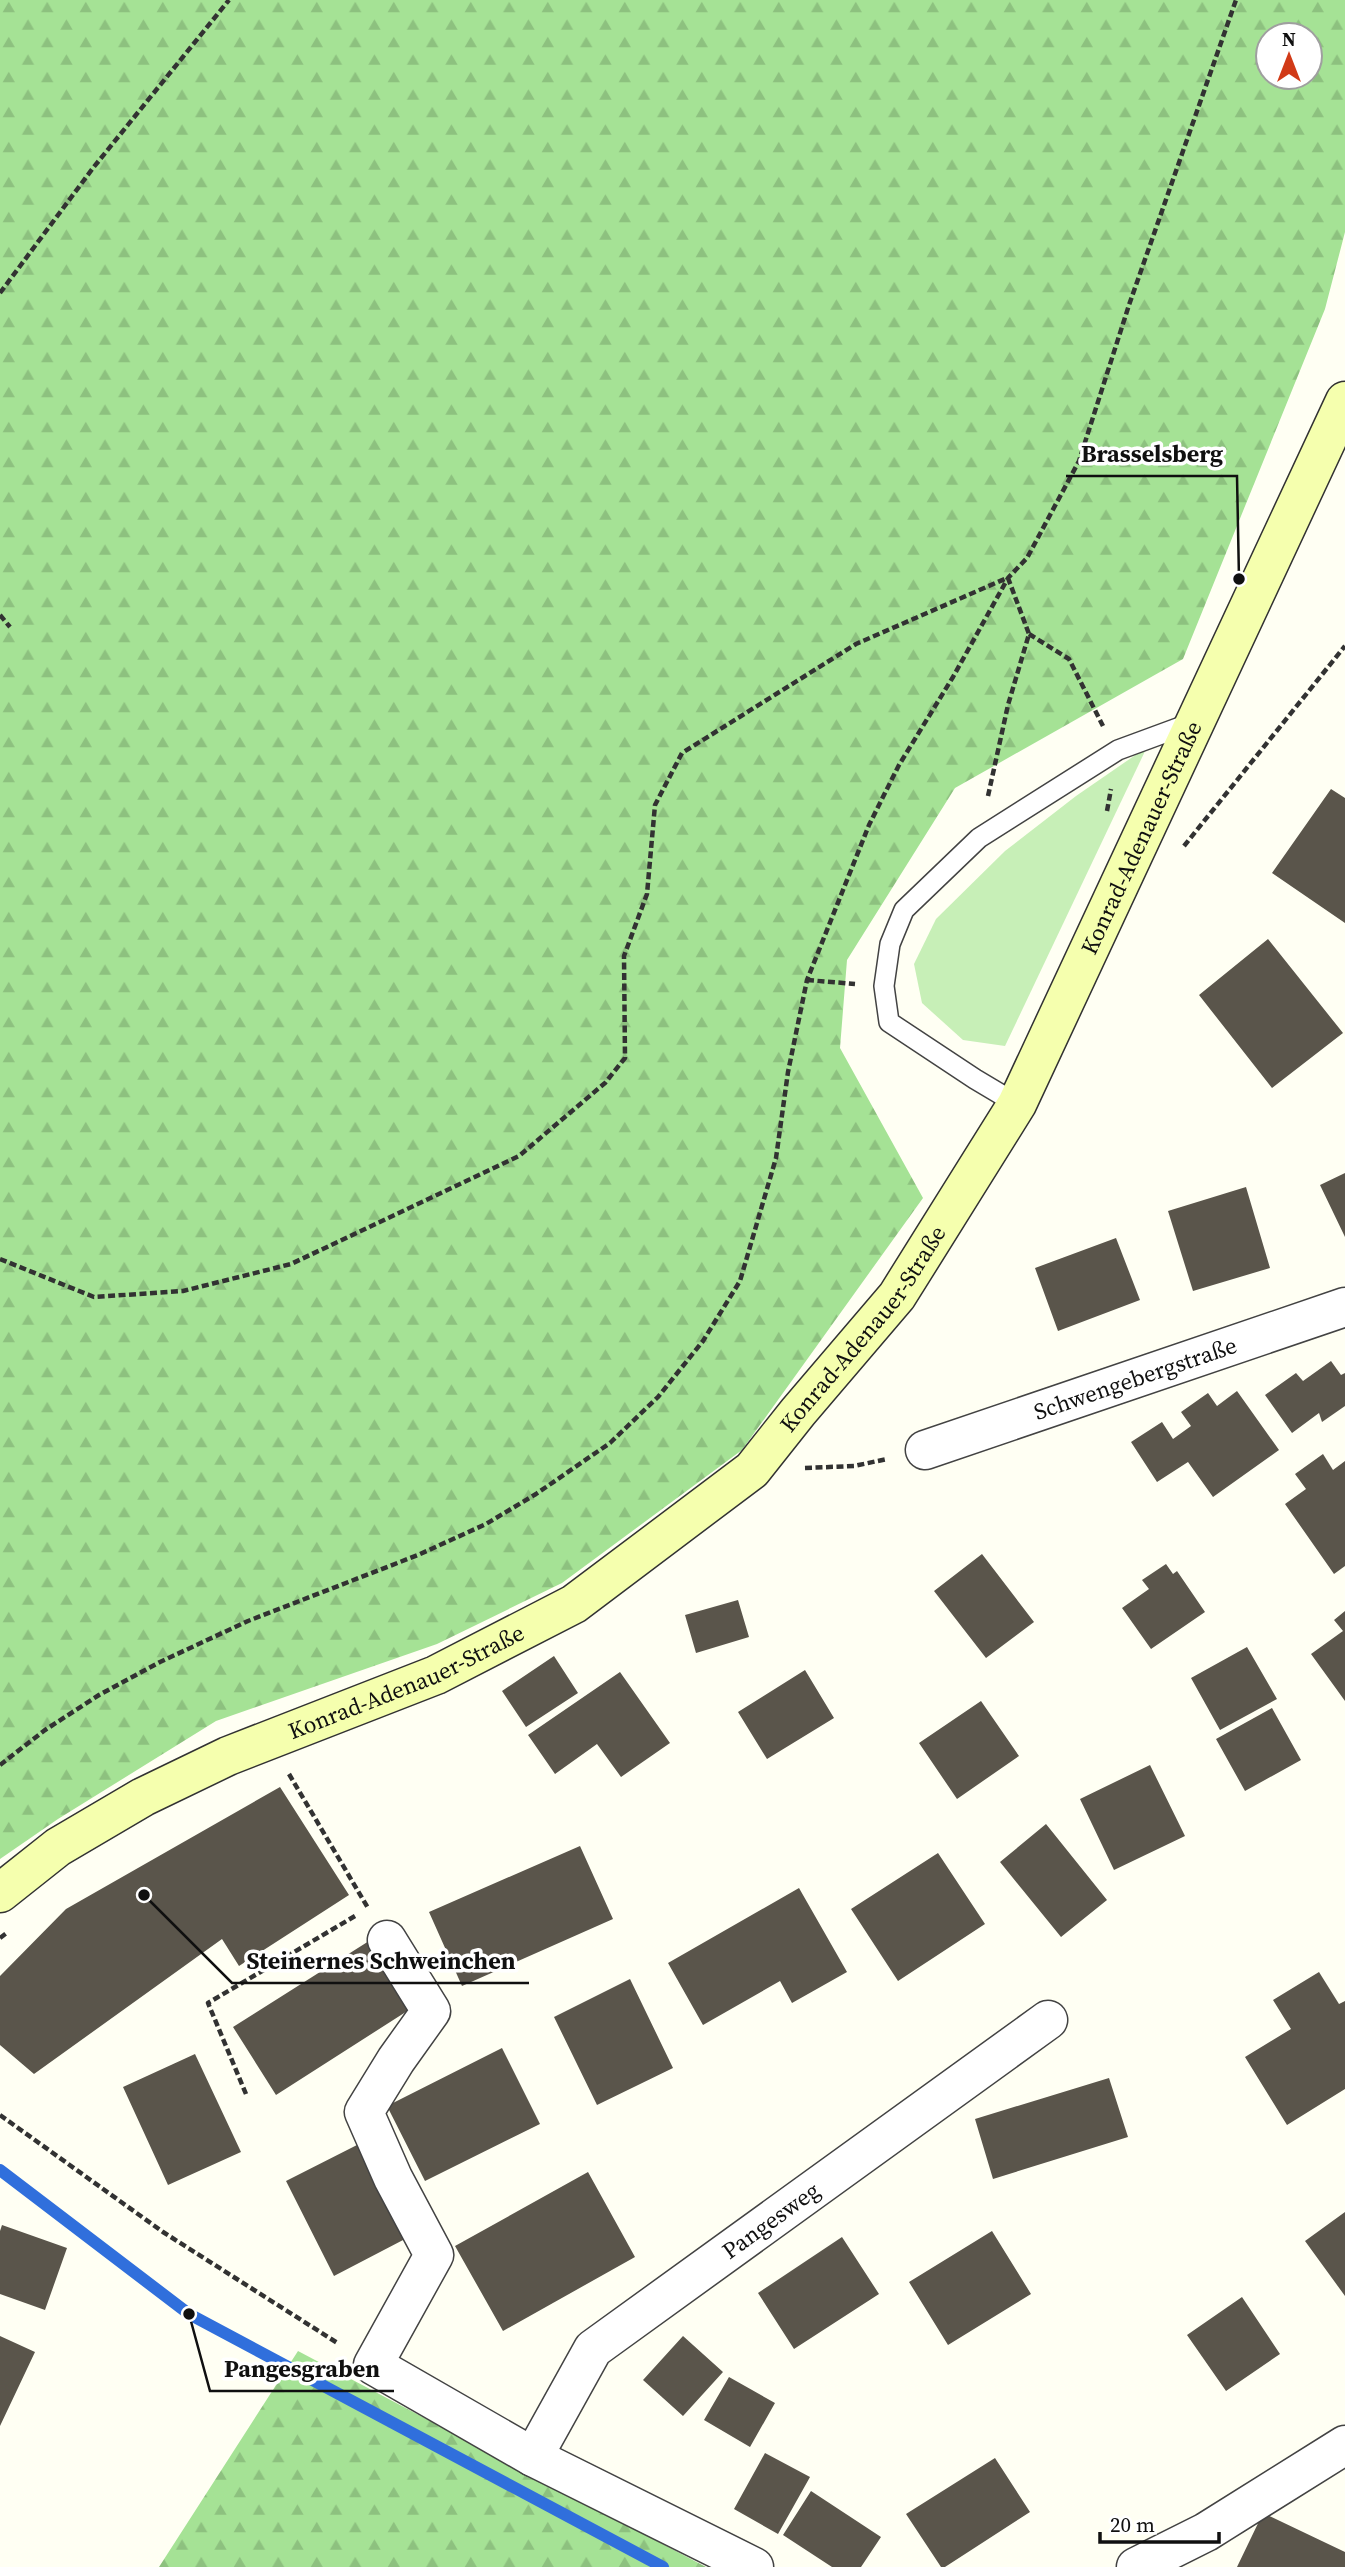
<svg xmlns="http://www.w3.org/2000/svg" width="1345" height="2567" viewBox="0 0 1345 2567" font-family="'Source Serif 4',serif">
  <style>
    .grass { fill: #c7efb7 }
    .forest { fill: url(#forest-firs); fill-rule: evenodd }
    .lines { fill: none; stroke-linecap: round; stroke-linejoin: round }
    .stream { stroke: #306fdc; stroke-width: 12 }
    .building { fill: #5a554b }
    .lane-casing { stroke: #434343; stroke-width: 22 }
    .street-casing { stroke: #434343; stroke-width: 41 }
    .secondary-casing { stroke: #323232; stroke-width: 41 }
    .path { stroke: #323232; stroke-width: 4.5; stroke-dasharray: 7 3.5; stroke-linecap: butt }
    .lane { stroke: #fff; stroke-width: 19 }
    .street { stroke: #fff; stroke-width: 38 }
    .secondary { stroke: #f5ffae; stroke-width: 38 }
    .labels { text-anchor: middle; stroke-width: 7; stroke-linejoin: round; paint-order: stroke }
    .street-label { font-size: 23px; fill: #101010; stroke: #fff }
    .leader { fill: none; stroke: #101010; stroke-width: 2.5 }
    .callout-dot { fill: #101010; stroke: #fff; stroke-width: 2.5 }
    .callout-label { font-size: 24px; text-anchor: middle; font-weight: bold; fill: #101010; stroke: #fff; stroke-width: 7; stroke-linejoin: round; paint-order: stroke }
  </style>
  <defs>
    <pattern id="forest-firs" width="22" height="20" patternUnits="userSpaceOnUse" patternTransform="scale(1.75)"><rect width="22" height="20" fill="#a5e295"/><path d="M5 1l3.5 6h-7zM16 11l3.5 6h-7z" fill="#8dc17f"/></pattern>
  </defs>
  <rect width="100%" height="100%" fill="#fffff3"/>
  <path class="grass" d="M 1147,747 L 1005,1046 L 963,1040 L 922,1003 L 914,964 L 936,919 L 1005,851 L 1076,796 Z"/>
  <path class="forest" d="M 0,0 L 1345,0 L 1345,232 L 1325,309 L 1183,659 L 955,788 L 847,960 L 840,1048 L 923,1198 L 742,1450 L 562,1583 L 437,1644 L 216,1721 L 58,1819 L 0,1859 ZM 1310,35 L 1310,77 L 1268,77 L 1268,35 Z
    M 298,2351 L 706,2567 L 159,2567 Z"/>
  <g class="lines">
    <path class="stream" d="M 0,2170 L 189,2314 L 663,2567"/>
  </g>
  <path class="building" d="M 1331,789 L 1345,798 L 1345,923 L 1272,873 Z
    M 1268,939 L 1343,1033 L 1272,1088 L 1199,995 Z
    M 1345,1173 L 1345,1237 L 1320,1185 Z
    M 1246,1187 L 1270,1268 L 1193,1291 L 1168,1211 Z
    M 1116,1238 L 1140,1300 L 1058,1331 L 1035,1268 Z
    M 1331,1361 L 1341,1375 L 1345,1373 L 1345,1406 L 1322,1422 L 1319,1413 L 1292,1433 L 1265,1395 L 1296,1373 L 1303,1381 Z
    M 1237,1391 L 1279,1450 L 1213,1497 L 1188,1462 L 1157,1482 L 1131,1442 L 1162,1422 L 1173,1439 L 1191,1426 L 1181,1412 L 1208,1393 L 1217,1406 Z
    M 1323,1454 L 1333,1470 L 1345,1461 L 1345,1566 L 1334,1574 L 1285,1504 L 1306,1489 L 1295,1474 Z
    M 982,1554 L 1034,1622 L 986,1658 L 934,1591 Z
    M 1166,1564 L 1173,1574 L 1177,1571 L 1205,1612 L 1151,1649 L 1122,1608 L 1149,1589 L 1142,1580 Z
    M 738,1600 L 749,1637 L 696,1653 L 685,1615 Z
    M 1345,1611 L 1345,1701 L 1311,1654 L 1343,1631 L 1334,1620 Z
    M 1247,1647 L 1277,1699 L 1220,1730 L 1191,1678 Z
    M 554,1656 L 578,1693 L 526,1727 L 502,1691 Z
    M 805,1670 L 834,1718 L 767,1759 L 738,1712 Z
    M 620,1672 L 670,1743 L 621,1777 L 597,1744 L 555,1774 L 528,1735 Z
    M 981,1701 L 1019,1756 L 957,1799 L 919,1743 Z
    M 1272,1708 L 1301,1760 L 1245,1791 L 1216,1739 Z
    M 1150,1765 L 1185,1836 L 1114,1870 L 1080,1799 Z
    M 280,1787 L 349,1895 L 239,1966 L 222,1939 L 34,2074 L 0,2045 L 0,1976 L 66,1909 Z
    M 1046,1824 L 1107,1900 L 1061,1937 L 1000,1862 Z
    M 580,1846 L 613,1919 L 462,1986 L 429,1912 Z
    M 938,1853 L 985,1924 L 898,1981 L 851,1909 Z
    M 799,1888 L 847,1972 L 792,2003 L 780,1981 L 703,2025 L 668,1963 Z
    M 369,1941 L 412,2008 L 276,2095 L 233,2027 Z
    M 1319,1972 L 1339,2004 L 1345,2001 L 1345,2089 L 1287,2125 L 1245,2057 L 1291,2029 L 1273,2000 Z
    M 630,1979 L 673,2068 L 597,2105 L 554,2017 Z
    M 502,2048 L 540,2124 L 425,2181 L 387,2106 Z
    M 195,2054 L 241,2152 L 168,2185 L 123,2087 Z
    M 1109,2078 L 1128,2137 L 993,2179 L 975,2119 Z
    M 357,2145 L 405,2239 L 334,2276 L 286,2181 Z
    M 588,2172 L 635,2257 L 503,2331 L 455,2246 Z
    M 1345,2212 L 1345,2296 L 1305,2241 Z
    M 2,2225 L 67,2248 L 45,2310 L 0,2294 L 0,2231 Z
    M 992,2231 L 1031,2294 L 948,2345 L 909,2282 Z
    M 842,2237 L 879,2294 L 794,2349 L 758,2293 Z
    M 1242,2297 L 1280,2354 L 1226,2391 L 1187,2335 Z
    M 0,2336 L 35,2352 L 0,2426 Z
    M 683,2336 L 723,2372 L 683,2416 L 643,2380 Z
    M 729,2377 L 775,2403 L 750,2447 L 704,2420 Z
    M 765,2453 L 810,2477 L 778,2534 L 734,2509 Z
    M 995,2458 L 1030,2512 L 945,2567 L 941,2567 L 906,2514 Z
    M 811,2491 L 881,2537 L 861,2567 L 832,2567 L 783,2535 Z
    M 1263,2513 L 1345,2552 L 1345,2567 L 1237,2567 Z"/>
  <g class="lines">
    <defs>
      <path id="lane" d="M 1017,1104 L 975,1079 L 889,1022 L 884,986 L 890,944 L 904,910 L 979,838 L 1118,750 L 1194,722"/>
      <g id="street">
        <path id="s1" d="M 925,1450 L 1345,1307"/>
        <path d="M 387,1940 L 431,2011 L 396,2060 L 364,2112 L 393,2178 L 434,2255 L 373,2365 L 533,2457 L 754,2567"/>
        <path id="s2" d="M 533,2457 L 593,2349 L 1048,2020"/>
        <path d="M 1136,2567 L 1206,2532 L 1345,2445"/>
      </g>
      <g id="secondary">
        <path id="s3" d="M 0,1893 L 58,1847 L 143,1797 L 228,1756 L 436,1675 L 574,1604 L 752,1470 L 798,1412 L 897,1296 L 1017,1104 L 1345,401"/>
      </g>
    </defs>
    <use href="#lane" class="lane-casing"/>
    <use href="#street" class="street-casing"/>
    <use href="#secondary" class="secondary-casing"/>
    <path class="path" d="M 0,293 L 93,168 L 229,0
      M 0,615 L 10,627
      M 1029,634 L 1069,659 L 1103,726
      M 988,796 L 1008,705 L 1029,634 L 1008,578
      M 1107,811 L 1111,789
      M 1184,846 L 1345,646
      M 807,980 L 855,984
      M 0,1259 L 94,1297 L 183,1291 L 291,1264 L 519,1156 L 605,1083 L 625,1058 L 624,956 L 647,894 L 655,805 L 682,753 L 856,644 L 1007,578
      M 805,1468 L 854,1466 L 887,1459
      M 0,1765 L 45,1730 L 99,1695 L 160,1662 L 248,1621 L 418,1555 L 486,1524 L 536,1494 L 610,1443 L 658,1397 L 703,1341 L 740,1281 L 776,1158 L 788,1072 L 807,980 L 869,825 L 899,765 L 953,677 L 1008,578 L 1027,558 L 1079,461 L 1129,305 L 1236,0
      M 289,1774 L 368,1908
      M 0,1938 L 8,1932
      M 246,2094 L 208,2003 L 355,1916
      M 0,2115 L 163,2232 L 339,2344"/>
    <use href="#lane" class="lane"/>
    <use href="#street" class="street"/>
    <use href="#secondary" class="secondary"/>
  </g>
  <g class="labels">
    <g class="street-label">
      <text dy="8" stroke="none"><textPath href="#s3" startOffset="1615">Konrad-Adenauer-Straße</textPath></text>
      <text dy="8" stroke="none"><textPath href="#s3" startOffset="1048">Konrad-Adenauer-Straße</textPath></text>
      <text dy="8" stroke="none"><textPath href="#s1" startOffset="222">Schwengebergstraße</textPath></text>
      <text dy="8" stroke="none"><textPath href="#s3" startOffset="460">Konrad-Adenauer-Straße</textPath></text>
      <text dy="8" stroke="none"><textPath href="#s2" startOffset="343">Pangesweg</textPath></text>
    </g>
  </g>
  <path class="leader" d="M1239 579L1237 476H1066M144 1895L232 1983H529M189 2314L210 2391H394"/>
  <g class="callout-dot">
    <circle cx="1239" cy="579" r="7"/>
    <circle cx="144" cy="1895" r="7"/>
    <circle cx="189" cy="2314" r="7"/>
  </g>
  <g class="callout-label">
    <text x="1152" y="462">Brasselsberg</text>
    <text x="381" y="1969">Steinernes Schweinchen</text>
    <text x="302" y="2377">Pangesgraben</text>
  </g>
  <g transform="translate(1289 56)"><circle r="33" fill="#ffffff" stroke="#9f9f9f" stroke-width="2"/>
  <path d="M0-5L12 26L0 18L-12 26Z" fill="#d13a17"/>
  <text y="-10" font-size="19" font-weight="bold" text-anchor="middle" fill="#101010">N</text>
  </g>
  <path d="M1100 2532v10h119v-10" fill="none" stroke="#101010" stroke-width="3.5"/>
  <text x="1110" y="2532" font-size="21" fill="#101010" stroke="#ffffff" stroke-width="5" paint-order="stroke">20 m</text>
</svg>
